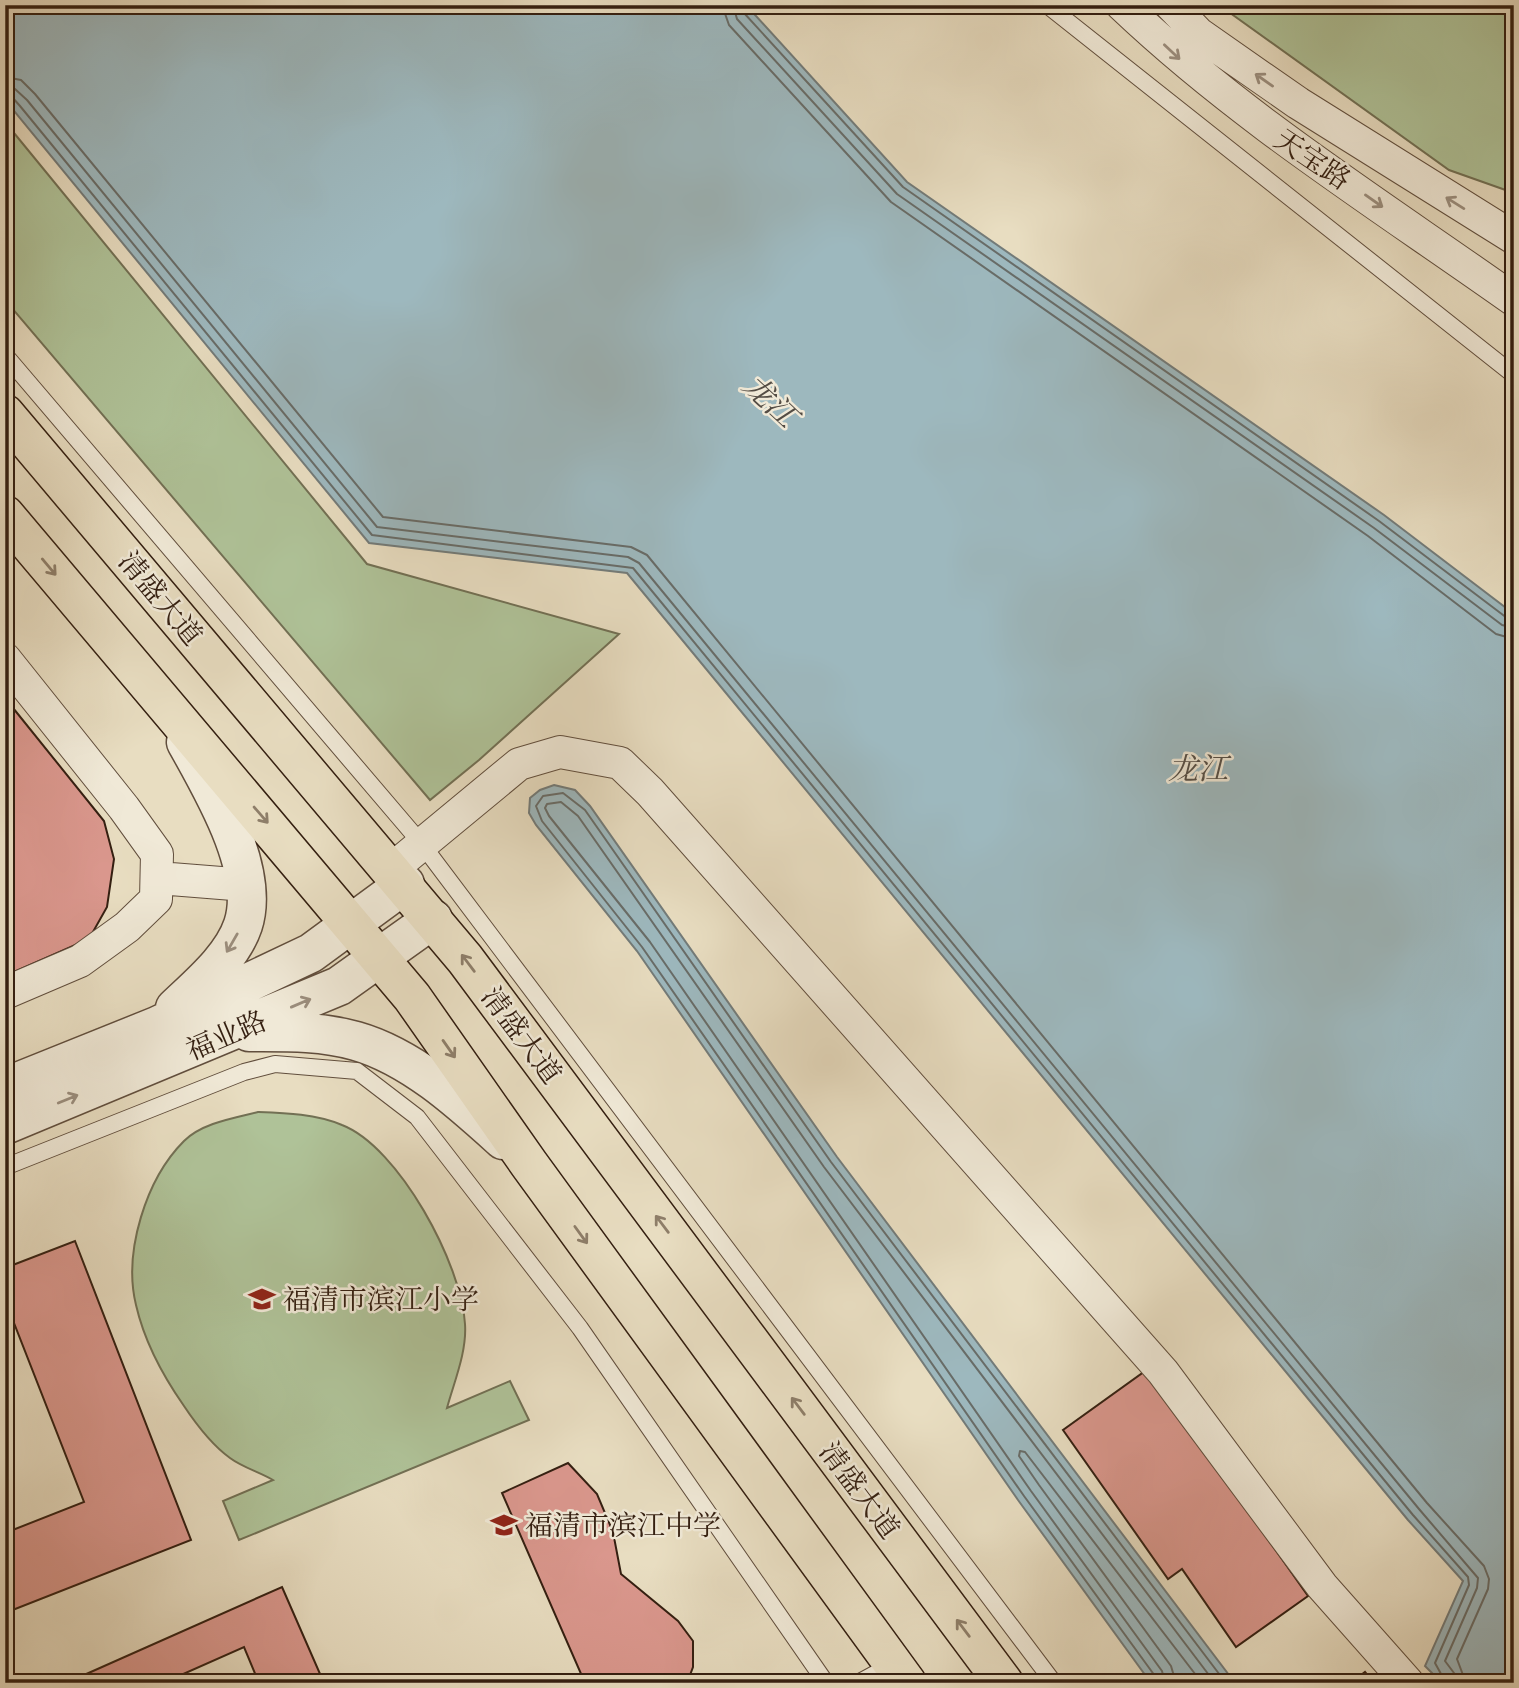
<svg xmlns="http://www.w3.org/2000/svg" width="1519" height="1688" viewBox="0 0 1519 1688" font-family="'Libre Bodoni','Noto Serif SC',serif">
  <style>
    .green { fill: #afc298; stroke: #727054; stroke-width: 2 }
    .water { fill: #9db8be; stroke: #737b79; stroke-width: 2 }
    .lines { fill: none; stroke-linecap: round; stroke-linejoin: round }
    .shore { stroke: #686c68; stroke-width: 2 }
    .building { fill: #da978d; stroke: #341f11; stroke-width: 2 }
    .service-casing { stroke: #614e3d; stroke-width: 18 }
    .minor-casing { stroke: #614e3d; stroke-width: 34 }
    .tertiary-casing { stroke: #614e3d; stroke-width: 41 }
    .primary-casing { stroke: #341f11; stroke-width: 41 }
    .service { stroke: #f0e9d7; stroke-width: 16 }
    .minor { stroke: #f0e9d7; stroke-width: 32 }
    .tertiary { stroke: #f0e9d7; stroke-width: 38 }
    .primary { stroke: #e8ddc1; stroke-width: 38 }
    .oneway { stroke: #9b8e7e }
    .oneway2 { stroke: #8e7e69 }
    .labels { text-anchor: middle; stroke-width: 5; stroke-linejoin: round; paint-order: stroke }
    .street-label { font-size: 28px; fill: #341f11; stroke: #f0e9d7 }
    .poi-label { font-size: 28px; fill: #341f11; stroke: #f0e9d7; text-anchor: start }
    .water-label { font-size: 30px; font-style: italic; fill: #544d45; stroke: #f0e9d7 }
  </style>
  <rect width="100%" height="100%" fill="#e8ddc1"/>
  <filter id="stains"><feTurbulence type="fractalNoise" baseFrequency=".00286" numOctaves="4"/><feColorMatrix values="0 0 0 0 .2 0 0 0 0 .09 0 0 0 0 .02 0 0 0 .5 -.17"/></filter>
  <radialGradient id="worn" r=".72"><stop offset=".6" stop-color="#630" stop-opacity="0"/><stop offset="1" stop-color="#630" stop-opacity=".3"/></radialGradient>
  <path class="green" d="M 1219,5 L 1514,5 L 1514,193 L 1449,170 Z
    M 5,122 L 367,564 L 619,634 L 479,760 L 430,800 L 5,300 Z
    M 258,1112 C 286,1113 316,1114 342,1125 C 399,1147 462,1265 465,1324 C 467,1352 454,1382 447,1408 L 510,1381 L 529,1420 L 239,1540 L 223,1501 L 273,1480 C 259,1472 242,1467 230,1458 C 212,1445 196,1424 184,1406 C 163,1376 144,1340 136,1305 C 123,1252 146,1179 184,1141 C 202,1123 234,1118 258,1112 Z"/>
  <path class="water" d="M 5,5 L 746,5 L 907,182 L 1384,515 L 1514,614 L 1514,1683 L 1442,1683 L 1425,1666 L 1463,1581 L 1408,1520 L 627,573 L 369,543 L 5,100 Z
    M 554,785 L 575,790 L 590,806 L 837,1157 L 1235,1683 L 1151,1683 L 1018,1500 L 637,951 L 536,825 L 529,813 L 530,798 L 540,790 Z"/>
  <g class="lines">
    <path class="shore" d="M 722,5 L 729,25 L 891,202 L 1368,536 L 1496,634 L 1514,639
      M 733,5 L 737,19 L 897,194 L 1374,528 L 1502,625 L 1514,628
      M 742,5 L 744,13 L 903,187 L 1379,521 L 1507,618 L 1514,619
      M 5,77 L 21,80 L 35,94 L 383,517 L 631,547 L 647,555 L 1427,1503 L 1484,1566 L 1489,1579 L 1488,1589 L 1457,1659 L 1466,1683
      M 5,87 L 15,89 L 27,100 L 377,527 L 628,557 L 639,563 L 1419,1509 L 1478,1578 L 1477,1588 L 1445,1661 L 1454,1673 L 1455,1683
      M 5,96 L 12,97 L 20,106 L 372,535 L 633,568 L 1413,1515 L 1468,1577 L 1469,1585 L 1435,1663 L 1446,1683
      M 1156,1683 L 1155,1676 L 1024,1496 L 642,947 L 542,821 L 536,806 L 543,796 L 563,793 L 585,810 L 831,1162 L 1226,1683
      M 1165,1683 L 1162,1671 L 1031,1491 L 650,942 L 549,816 L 545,808 L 547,804 L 561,802 L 578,816 L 824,1167 L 1215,1683
      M 1176,1683 L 1171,1666 L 1039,1485 L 1019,1456 L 1020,1451 L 1025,1452 L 1202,1683"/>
  </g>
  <path class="building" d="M 5,698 L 104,821 L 114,859 L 107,907 L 89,939 L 5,976 Z
    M 75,1241 L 191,1540 L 5,1613 L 5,1533 L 84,1502 L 5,1300 L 5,1268 Z
    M 1148,1369 L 1308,1596 L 1236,1647 L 1182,1569 L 1168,1579 L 1063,1430 Z
    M 568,1463 L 597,1494 L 613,1532 L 621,1574 L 678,1621 L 693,1641 L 693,1667 L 687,1683 L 585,1683 L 502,1493 Z
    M 282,1587 L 324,1683 L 259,1683 L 244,1647 L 163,1683 L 66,1683 Z
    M 1365,1672 L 1374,1683 L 1351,1683 Z"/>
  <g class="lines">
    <defs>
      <path id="service" d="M 1047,5 L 1514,375
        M 5,355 L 421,843 L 1054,1683
        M 5,1167 L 244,1072 L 275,1064 L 357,1071 L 417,1117 L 580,1328 L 826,1683
        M 858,1683 L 893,1664"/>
      <path id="minor" d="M 1122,5 C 1241,118 1380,205 1514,300
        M 1171,5 L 1199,34 L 1298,103 L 1514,238
        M 5,659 L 124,808 L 157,854 L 156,899 L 127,927 L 80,961 L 5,993
        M 392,869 L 519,764 L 560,752 L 620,763 L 650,792 L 1163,1372 L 1322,1586 L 1408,1683
        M 158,878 L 246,885"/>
      <path id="tertiary" d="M 175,1008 C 199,985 232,958 243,925 C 261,870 212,789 186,742
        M 249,1032 C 284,1032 321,1031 356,1041 C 412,1057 461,1102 503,1140
        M 5,1087 L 157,1026 L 311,953 L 405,884
        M 5,1125 L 339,986 L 433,919"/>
      <path id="primary" d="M 5,414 L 465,959 L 1004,1683
        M 5,515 L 412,997 L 529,1164 L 907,1683"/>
    </defs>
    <use href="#service" class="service-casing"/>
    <use href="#minor" class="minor-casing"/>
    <use href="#tertiary" class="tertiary-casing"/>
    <use href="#primary" class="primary-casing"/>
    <use href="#service" class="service"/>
    <use href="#minor" class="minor"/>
    <use href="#tertiary" class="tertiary"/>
    <use href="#primary" class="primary"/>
  </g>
  <defs><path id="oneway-shaft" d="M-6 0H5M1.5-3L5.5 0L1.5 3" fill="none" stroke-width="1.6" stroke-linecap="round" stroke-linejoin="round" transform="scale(1.75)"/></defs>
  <g class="oneway">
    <use href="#oneway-shaft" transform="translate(1172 52) rotate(43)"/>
    <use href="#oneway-shaft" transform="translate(1264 80) rotate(-145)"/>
    <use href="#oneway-shaft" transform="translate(1374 201) rotate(35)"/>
    <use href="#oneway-shaft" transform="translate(1455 203) rotate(-148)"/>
    <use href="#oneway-shaft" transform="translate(232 943) rotate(120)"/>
    <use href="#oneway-shaft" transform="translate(301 1003) rotate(-23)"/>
    <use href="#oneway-shaft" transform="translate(68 1099) rotate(-22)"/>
  </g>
  <g class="oneway2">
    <use href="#oneway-shaft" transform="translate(49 567) rotate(50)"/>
    <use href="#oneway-shaft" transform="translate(261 815) rotate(49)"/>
    <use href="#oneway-shaft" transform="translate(468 963) rotate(-127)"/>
    <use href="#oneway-shaft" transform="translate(449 1049) rotate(55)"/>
    <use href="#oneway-shaft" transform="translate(662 1224) rotate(-127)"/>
    <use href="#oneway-shaft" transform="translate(581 1235) rotate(54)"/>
    <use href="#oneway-shaft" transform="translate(798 1406) rotate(-127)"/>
    <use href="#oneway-shaft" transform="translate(963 1628) rotate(-127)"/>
  </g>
  <defs>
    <symbol id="school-bare" viewBox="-9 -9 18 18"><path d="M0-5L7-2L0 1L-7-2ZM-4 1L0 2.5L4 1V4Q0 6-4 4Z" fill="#8f2418" stroke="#f0e9d7" stroke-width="2.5" paint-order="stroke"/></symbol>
  </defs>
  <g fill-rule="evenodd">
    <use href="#school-bare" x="243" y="1280" width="38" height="38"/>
    <use href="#school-bare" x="485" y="1506" width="38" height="38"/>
  </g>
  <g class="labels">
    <g class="street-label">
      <text transform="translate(1313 159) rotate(34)" y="10">天宝路</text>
      <text transform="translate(161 598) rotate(50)" y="10">清盛大道</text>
      <text transform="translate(226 1035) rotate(-23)" y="10">福业路</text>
      <text transform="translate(522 1035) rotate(53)" y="10">清盛大道</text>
      <text transform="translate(860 1490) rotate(53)" y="10">清盛大道</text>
    </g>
    <g class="poi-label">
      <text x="283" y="1309">福清市滨江小学</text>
      <text x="525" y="1535">福清市滨江中学</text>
    </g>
    <g class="water-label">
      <text transform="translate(770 401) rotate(43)" y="10">龙江</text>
      <text x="1198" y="779">龙江</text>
    </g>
  </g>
  <rect width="1519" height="1688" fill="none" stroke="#e8ddc1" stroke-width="28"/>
  <rect x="7" y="7" width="1505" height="1674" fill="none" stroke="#341f11" stroke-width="3.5"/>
  <rect x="14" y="14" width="1491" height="1660" fill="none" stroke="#341f11" stroke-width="2"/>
  <rect width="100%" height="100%" filter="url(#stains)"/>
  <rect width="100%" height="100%" fill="url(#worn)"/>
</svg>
